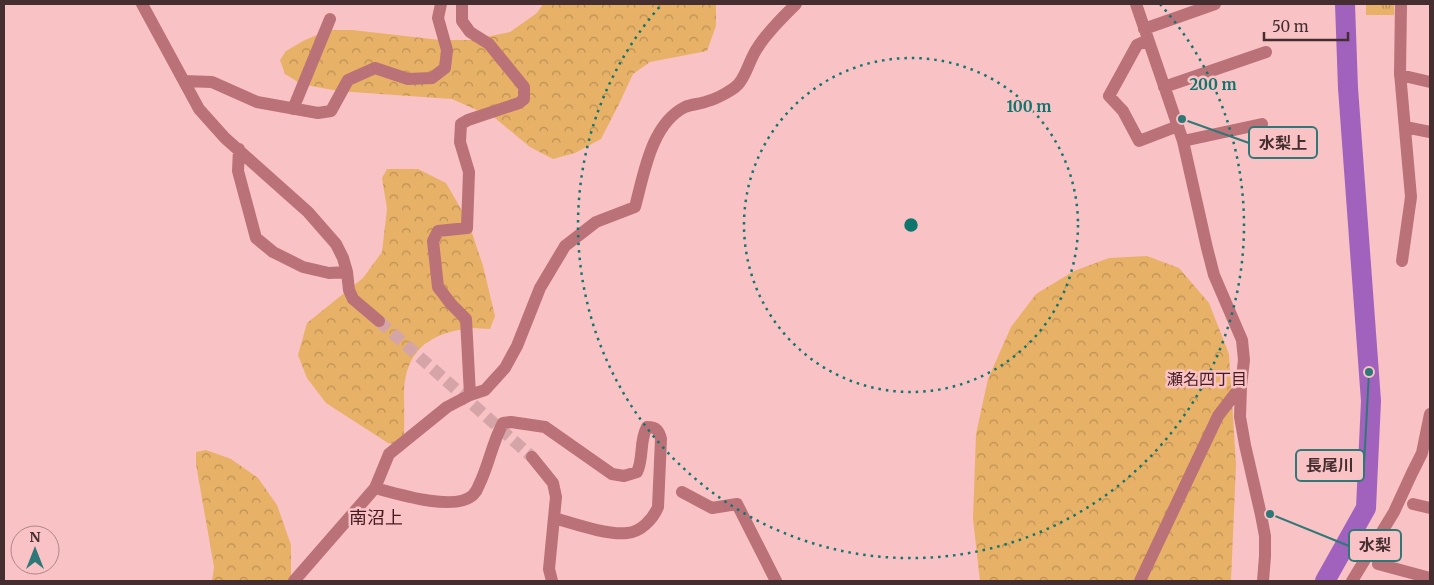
<svg xmlns="http://www.w3.org/2000/svg" width="1434" height="585" viewBox="0 0 1434 585" font-family="Merriweather,'Noto Sans JP',serif">
  <style>
    .grass { fill: url(#grass-tufts) }
    .forest { fill: url(#forest-crowns) }
    .lines { fill: none; stroke-linecap: round; stroke-linejoin: round }
    .river { stroke: #a162be; stroke-width: 20 }
    .minor-tunnel { stroke: #d5a4a7; stroke-width: 12; stroke-dasharray: 12 6; stroke-linecap: butt }
    .minor { stroke: #ba7177; stroke-width: 12 }
    .ring { fill: none; stroke: #0f766e; stroke-width: 2.5; stroke-dasharray: 2.5 5 }
    .labels { text-anchor: middle; stroke-width: 5; stroke-linejoin: round; paint-order: stroke }
    .neighbourhood-label { font-size: 16px; fill: #431b20; stroke: #f9c2c5 }
    .quarter-label { font-size: 18px; fill: #431b20; stroke: #f9c2c5 }
    .centre { fill: #0f766e; stroke: #f9c2c5; stroke-width: 2.5 }
    .ring-label { font-size: 15px; text-anchor: middle; font-weight: bold; fill: #0f766e; stroke: #f9c2c5; stroke-width: 5; stroke-linejoin: round; paint-order: stroke }
    .leader { fill: none; stroke: #2e7877; stroke-width: 2 }
    .callout-dot { fill: #2e7877; stroke: #f9c2c5; stroke-width: 2 }
    .callout { fill: #f9c2c5; stroke: #2e7877; stroke-width: 2 }
    .callout-label { font-size: 16px; text-anchor: middle; font-weight: bold; fill: #442e30 }
  </style>
  <defs>
    <pattern id="grass-tufts" width="24" height="20" patternUnits="userSpaceOnUse" patternTransform="scale(1.25)"><rect width="24" height="20" fill="#e7b167"/><path d="M3 7l-1-3M5 7V3M7 7l1-3M15 17l-1-3M17 17v-4M19 17l1-3" fill="none" stroke="#bd9055"/></pattern>
    <pattern id="forest-crowns" width="20" height="18" patternUnits="userSpaceOnUse" patternTransform="scale(1.25)"><rect width="20" height="18" fill="#e7b167"/><path d="M2 6a3 3 0 1 1 6 0M12 15a3 3 0 1 1 6 0" fill="none" stroke="#bd9055"/></pattern>
  </defs>
  <rect width="100%" height="100%" fill="#f9c2c5"/>
  <path class="grass" d="M 1366,4 L 1394,4 L 1394,15 L 1366,15 Z"/>
  <path class="forest" d="M 543,4 L 716,4 L 716,26 L 707,51 L 650,62 L 633,74 L 619,104 L 601,139 L 575,153 L 553,159 L 530,147 L 495,118 L 452,99 L 338,91 L 301,84 L 285,74 L 280,60 L 286,51 L 303,41 L 328,30 L 352,30 L 440,40 L 472,40 L 510,32 L 537,13 Z
    M 387,169 L 418,169 L 446,183 L 468,221 L 483,266 L 495,316 L 490,329 C 482,329 472,327 464,329 C 427,335 406,352 404,391 C 404,409 405,427 403,445 L 388,443 L 326,403 L 307,378 L 298,355 L 307,323 L 363,278 L 382,252 L 387,209 L 382,178 Z
    M 1147,256 L 1179,268 L 1209,303 L 1229,354 L 1236,465 L 1231,581 L 980,581 L 973,519 L 976,434 L 988,379 L 1011,327 L 1036,294 L 1074,271 L 1109,258 Z
    M 206,450 L 231,459 L 258,478 L 277,505 L 291,545 L 291,581 L 212,581 L 214,567 L 196,464 L 196,452 Z"/>
  <g class="lines">
    <path class="river" d="M 1325,581 L 1366,508 L 1371,401 L 1348,88 L 1345,4"/>
    <path class="minor-tunnel" d="M 379,321 L 532,457"/>
    <path class="minor" d="M 142,4 L 199,109 L 225,138 L 308,212 L 336,244 L 343,258 L 347,272 L 349,290 L 353,299 L 379,321
      M 462,4 L 462,21 L 470,32 L 489,44 L 524,87 L 524,99 L 519,103 L 468,120 L 461,124 L 460,142 L 469,172 L 467,228 L 438,231 L 433,241 L 438,287 L 451,304 L 466,319 L 470,395
      M 1136,4 L 1183,141 L 1207,248 L 1214,275 L 1242,340 L 1244,360 L 1241,386 L 1240,417 L 1245,445 L 1261,515 L 1265,536 L 1265,556 L 1263,581
      M 1401,4 L 1400,73 L 1411,197 L 1402,261
      M 1144,29 L 1215,4
      M 1148,40 L 1137,45 L 1109,96 L 1123,111 L 1139,141 L 1178,126
      M 1400,75 L 1430,82
      M 184,81 L 212,82 L 257,102 L 318,113 L 331,111 L 348,80 L 375,68 L 408,79 L 432,78 L 445,68 L 447,50 L 438,18 L 441,4
      M 1164,87 L 1266,52
      M 293,109 L 330,19
      M 1405,127 L 1430,132
      M 1183,141 L 1262,124
      M 239,149 L 238,171 L 256,238 L 273,252 L 303,267 L 329,273 L 347,272
      M 532,457 L 553,483 L 556,497 L 549,569 L 552,581
      M 375,488 C 397,494 455,512 473,495 C 475,493 478,488 479,485 C 489,465 492,443 503,423 L 511,422 L 545,427 L 612,474 L 624,476 L 637,472 C 644,458 639,441 647,427 C 656,427 659,430 661,439 L 658,507 C 653,519 641,532 627,533 C 606,535 575,524 554,518
      M 682,492 L 712,508 L 737,504 L 776,581
      M 1413,504 L 1430,508
      M 1378,564 L 1430,578
      M 294,581 L 375,488 L 389,454 L 447,407 L 470,395 L 485,390 L 505,368 L 517,346 L 540,288 L 565,246 L 596,222 L 635,207 C 644,174 651,124 685,107 C 692,104 701,104 708,101 C 716,99 736,89 740,82 C 748,71 750,58 758,47 C 768,31 782,18 796,4
      M 1140,581 L 1218,416 L 1241,386
      M 1352,581 L 1394,512 L 1412,473 L 1422,453 L 1430,414"/>
  </g>
  <g class="ring">
    <circle cx="911" cy="225" r="167"/>
    <path d="M1160 4A333 333 0 1 1 662 4"/>
  </g>
  <g class="labels">
    <g class="neighbourhood-label">
      <text x="1207" y="385">瀬名四丁目</text>
    </g>
    <g class="quarter-label">
      <text x="376" y="524">南沼上</text>
    </g>
  </g>
  <circle cx="911" cy="225" r="8" class="centre"/>
  <g class="ring-label">
    <text x="1213" y="90">200 m</text>
    <text x="1029" y="112">100 m</text>
  </g>
  <path class="leader" d="M1182 119L1249 143M1369 372L1364 465M1270 514L1349 546"/>
  <g class="callout-dot">
    <circle cx="1182" cy="119" r="5"/>
    <circle cx="1369" cy="372" r="5"/>
    <circle cx="1270" cy="514" r="5"/>
  </g>
  <g class="callout">
    <rect x="1249" y="127" width="68" height="31" rx="5"/>
    <rect x="1296" y="450" width="68" height="31" rx="5"/>
    <rect x="1349" y="530" width="52" height="31" rx="5"/>
  </g>
  <g class="callout-label">
    <text x="1283" y="149">水梨上</text>
    <text x="1330" y="471">長尾川</text>
    <text x="1375" y="551">水梨</text>
  </g>
  <rect width="1434" height="585" fill="none" stroke="#442e30" stroke-width="10"/>
  <g transform="translate(35 550)"><circle r="24" fill="#f9c2c5" stroke="#b18789"/>
  <path d="M0-4L9 19L0 12L-9 19Z" fill="#2e7877"/>
  <text y="-8" font-size="14" font-weight="bold" text-anchor="middle" fill="#442e30">N</text>
  </g>
  <path d="M1264 32v8h84v-8" fill="none" stroke="#442e30" stroke-width="2.5"/>
  <text x="1272" y="32" font-size="15" fill="#442e30" stroke="#f9c2c5" stroke-width="4" paint-order="stroke">50 m</text>
</svg>
